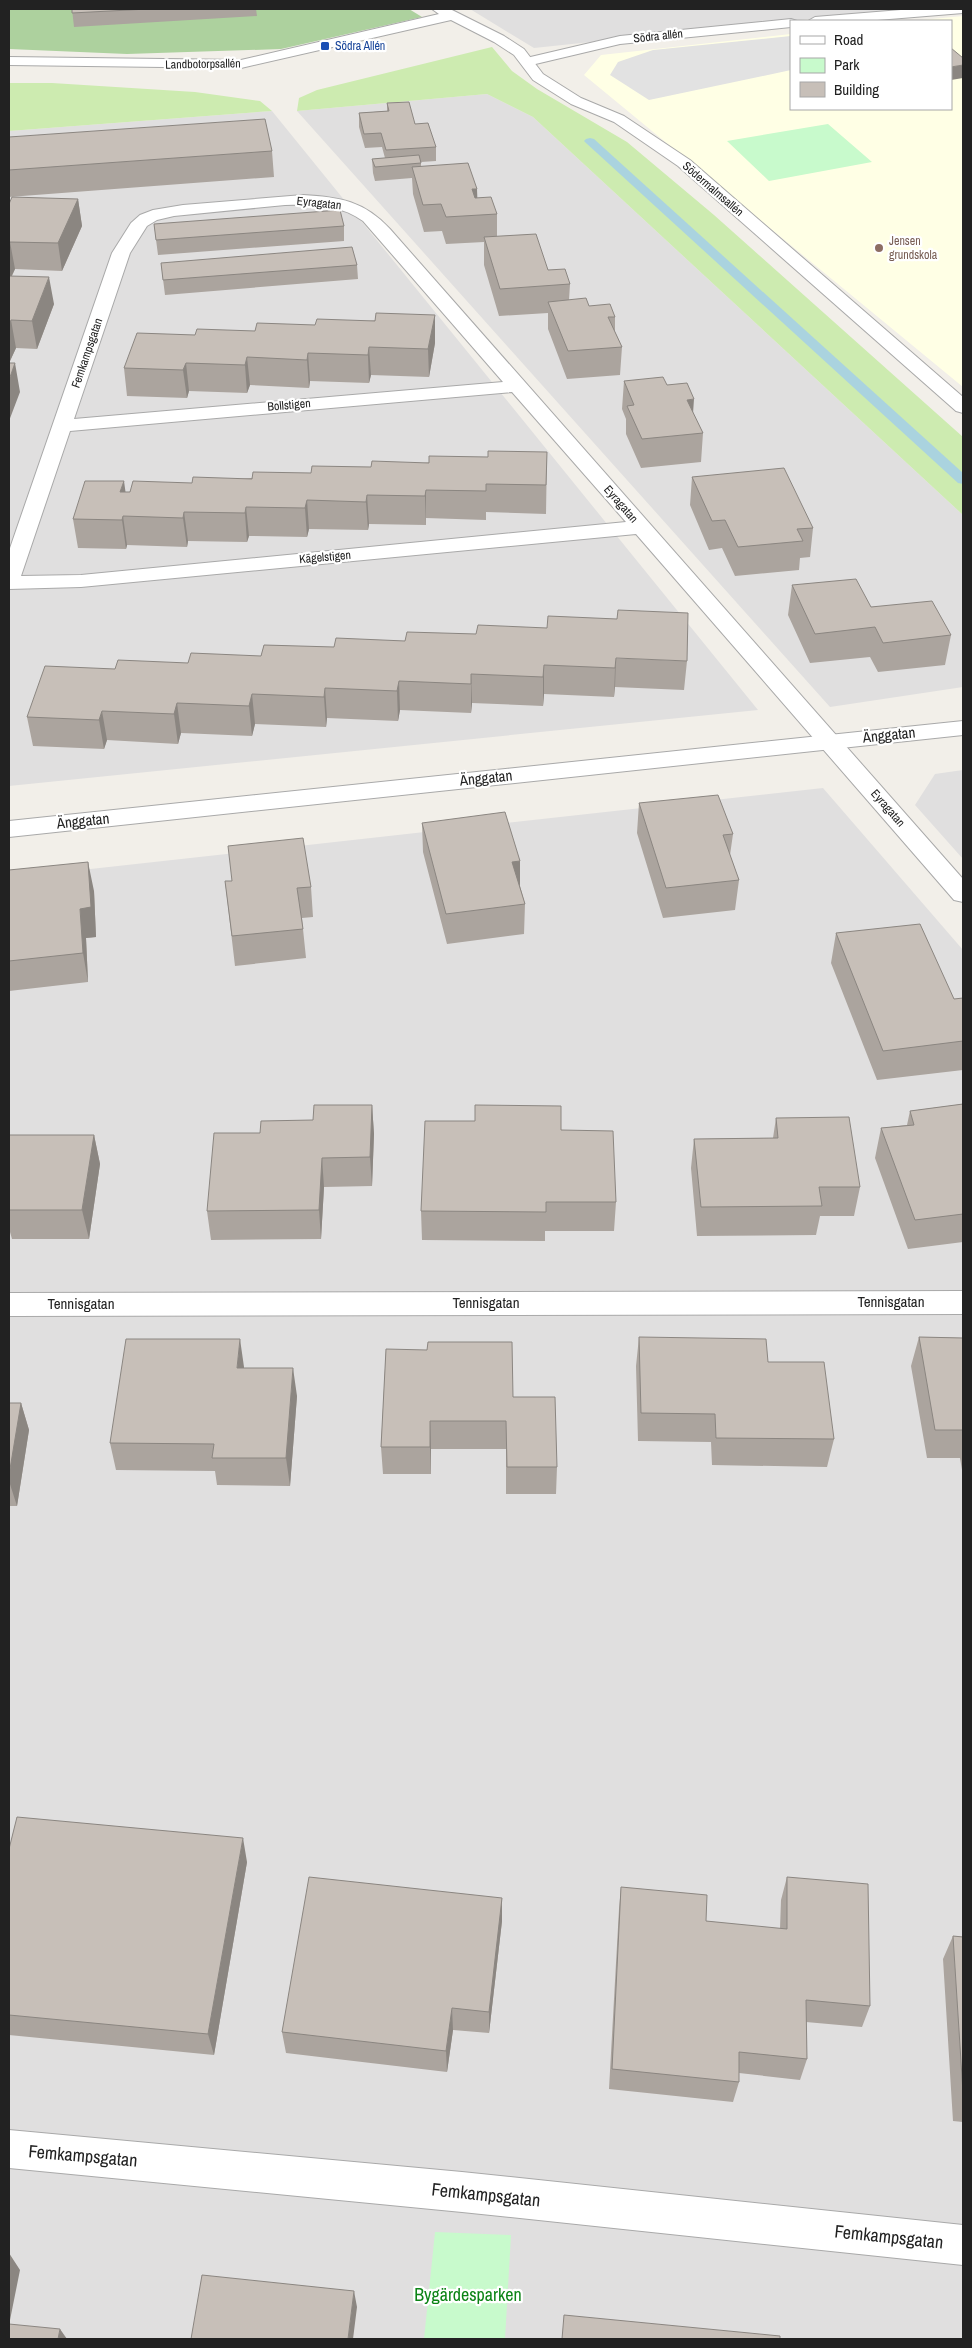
<svg xmlns="http://www.w3.org/2000/svg" width="972" height="2348" viewBox="0 0 972 2348" font-family="'Archivo Narrow',sans-serif">
  <style>
    .residential { fill: #e0dfdf }
    .education { fill: #ffffe5 }
    .grass { fill: #cdebb0 }
    .forest { fill: #add19e }
    .park { fill: #c8facc }
    .parking { fill: #e2e2e2 }
    .lines { fill: none; stroke-linecap: round; stroke-linejoin: round }
    .stream { fill: #aad3df; fill-rule: evenodd }
    .minor-casing { stroke: #a9a9a9; stroke-width: 2 }
    .tertiary-casing { stroke: #a9a9a9; stroke-width: 2 }
    .minor { fill: #fff; fill-rule: evenodd }
    .tertiary { fill: #fff; fill-rule: evenodd }
    .wall { fill: #aba49e }
    .shaded-wall { fill: #8b8681 }
    .building { fill: #c7bfb8; stroke: #8b8681 }
    .transit-dot { fill: #1a4fb4; stroke: #fff; stroke-width: 2 }
    .education-dot { fill: #8d6e63; stroke: #fff; stroke-width: 2 }
    .labels { text-anchor: middle; stroke-width: 4.5; stroke-linejoin: round; paint-order: stroke }
    .far-street-label { font-size: 12px; fill: #222; stroke: #fff }
    .far-transit-label { font-size: 12px; fill: #164399; stroke: #fff; text-anchor: start }
    .far-education-label { font-size: 12px; fill: #785e54; stroke: #fff; text-anchor: start }
    .street-label { font-size: 15px; fill: #222; stroke: #fff }
    .near-street-label { font-size: 18px; fill: #222; stroke: #fff }
    .near-park-label { font-size: 18px; fill: #0c8416; stroke: #fff }
  </style>
  <rect width="100%" height="100%" fill="#f2efe9"/>
  <path class="residential" d="M 470,9 L 904,9 L 534,48 Z
    M 487,94 L 533,117 L 963,515 L 963,687 L 830,707 L 297,111 Z
    M 272,111 L 758,710 L 9,786 L 9,131 Z
    M 963,770 L 963,859 L 915,805 L 935,774 Z
    M 823,788 L 963,950 L 963,2339 L 9,2339 L 9,878 Z"/>
  <path class="education" d="M 963,16 L 963,387 L 584,75 L 601,55 L 791,34 L 791,109 L 951,109 L 951,21 L 911,21 Z"/>
  <path class="grass" d="M 492,47 L 512,71 L 537,89 L 627,142 L 714,215 L 963,437 L 963,515 L 533,117 L 487,94 L 297,111 L 299,98 L 317,90 Z
    M 9,83 L 52,83 L 195,92 L 260,101 L 272,111 L 9,131 Z"/>
  <path class="forest" d="M 10,9 L 409,9 L 422,17 L 281,49 L 127,54 L 9,49 Z"/>
  <path class="park" d="M 828,124 L 872,162 L 769,181 L 727,141 Z
    M 435,2232 L 511,2235 L 505,2339 L 424,2339 Z"/>
  <path class="parking" d="M 791,36 L 791,70 L 649,100 L 610,75 L 618,62 L 653,50 Z"/>
  <g class="lines">
    <path class="stream" d="M 590,138 L 594,139 L 963,473 L 963,484 L 958,483 L 586,143 L 584,141 L 586,139 Z"/>
    <defs>
      <path id="minor" d="M 913,9 L 963,9 L 963,13 L 865,21 L 808,21 L 815,17 Z
        M 791,19 L 797,21 L 791,21 L 791,27 L 620,44 L 527,66 L 520,62 L 522,59 L 620,36 Z
        M 303,195 C 340,197 364,201 390,229 L 963,879 L 963,902 L 954,900 L 636,534 L 81,587 L 9,589 L 9,551 L 112,253 L 131,223 L 140,215 L 153,210 L 183,205 ZM 285,205 C 312,204 340,204 363,221 L 503,382 L 74,419 L 130,253 L 147,226 L 157,220 L 174,216 ZM 512,392 L 626,522 L 81,575 L 21,576 L 70,431 Z
        M 963,1291 L 963,1314 L 9,1316 L 9,1293 Z
        M 9,2130 L 462,2172 L 963,2225 L 963,2265 L 462,2212 L 9,2168 Z"/>
      <path id="tertiary" d="M 432,9 L 450,9 L 504,36 L 524,49 L 543,74 L 581,98 L 624,116 L 690,160 L 963,397 L 963,413 L 956,411 L 678,166 L 614,122 L 571,104 L 533,80 L 514,55 L 494,42 L 451,20 L 241,68 L 9,65 L 9,57 L 241,60 L 439,14 Z
        M 963,721 L 963,735 L 9,837 L 9,821 Z"/>
    </defs>
    <use href="#minor" class="minor-casing"/>
    <use href="#tertiary" class="tertiary-casing"/>
    <use href="#minor" class="minor"/>
    <use href="#tertiary" class="tertiary"/>
  </g>
  <path class="wall" d="M 72,9 L 256,9 L 257,16 L 74,27 Z
    M 387,103 L 415,124 L 436,147 L 436,161 L 421,162 L 421,166 L 477,198 L 497,214 L 497,237 L 570,284 L 569,300 L 589,306 L 615,317 L 615,332 L 622,347 L 620,375 L 567,379 L 548,329 L 548,313 L 499,316 L 484,265 L 484,242 L 446,244 L 442,231 L 424,232 L 413,194 L 412,178 L 375,181 L 373,173 L 372,159 L 385,158 L 382,147 L 365,148 L 359,127 L 359,113 L 387,111 Z
    M 9,137 L 272,151 L 274,177 L 9,197 Z
    M 78,199 L 82,226 L 62,271 L 15,269 L 12,276 L 54,304 L 37,349 L 16,348 L 10,361 L 9,361 L 9,204 Z
    M 154,224 L 344,226 L 344,241 L 158,255 Z
    M 161,263 L 357,265 L 358,279 L 165,295 Z
    M 435,315 L 435,343 L 429,377 L 371,375 L 369,383 L 310,381 L 309,388 L 250,385 L 247,393 L 189,391 L 187,398 L 127,396 L 124,368 L 195,335 L 255,331 Z
    M 624,381 L 667,385 L 693,413 L 703,433 L 701,462 L 641,468 L 626,434 L 626,419 L 622,409 Z
    M 547,452 L 546,514 L 486,512 L 486,520 L 426,518 L 426,525 L 369,524 L 368,530 L 309,529 L 307,537 L 249,536 L 247,542 L 188,541 L 187,547 L 127,545 L 126,549 L 78,548 L 73,519 L 125,492 L 130,492 L 192,483 L 311,473 Z
    M 692,477 L 813,528 L 810,557 L 800,558 L 799,570 L 735,576 L 722,548 L 709,550 L 690,505 Z
    M 792,585 L 871,607 L 951,635 L 945,665 L 878,672 L 870,657 L 810,663 L 788,615 Z
    M 264,645 L 687,661 L 684,690 L 615,687 L 614,697 L 544,694 L 543,706 L 472,703 L 471,713 L 400,710 L 398,721 L 327,718 L 326,727 L 255,724 L 252,736 L 181,733 L 178,744 L 107,740 L 104,749 L 33,746 L 27,717 L 115,669 L 188,663 L 261,656 Z
    M 639,803 L 733,834 L 730,855 L 739,880 L 735,910 L 663,918 L 637,833 Z
    M 422,823 L 520,861 L 520,886 L 525,904 L 524,934 L 447,944 L 423,852 Z
    M 9,870 L 94,891 L 96,937 L 86,938 L 88,982 L 9,991 Z
    M 225,881 L 311,887 L 313,917 L 302,918 L 303,929 L 306,958 L 235,966 Z
    M 836,933 L 954,999 L 963,999 L 963,1070 L 877,1080 L 831,963 Z
    M 963,1104 L 963,1242 L 908,1249 L 875,1158 L 881,1128 L 907,1125 L 910,1111 Z
    M 372,1105 L 374,1134 L 372,1186 L 324,1187 L 321,1239 L 211,1240 L 207,1211 L 260,1133 L 313,1120 Z
    M 776,1118 L 860,1187 L 854,1216 L 820,1216 L 816,1235 L 697,1236 L 691,1168 L 694,1139 L 773,1138 Z
    M 475,1121 L 561,1130 L 616,1202 L 614,1231 L 545,1231 L 545,1241 L 422,1240 L 421,1211 Z
    M 9,1135 L 94,1135 L 100,1164 L 89,1239 L 12,1239 L 10,1232 L 9,1232 Z
    M 639,1337 L 768,1362 L 834,1439 L 827,1467 L 712,1465 L 711,1442 L 638,1441 L 636,1366 Z
    M 919,1337 L 963,1338 L 963,1476 L 960,1458 L 927,1458 L 911,1366 Z
    M 386,1349 L 513,1397 L 557,1467 L 556,1494 L 506,1494 L 506,1449 L 431,1449 L 431,1474 L 383,1474 L 381,1447 Z
    M 244,1368 L 297,1396 L 290,1486 L 217,1485 L 215,1471 L 116,1470 L 110,1443 Z
    M 9,1403 L 21,1403 L 29,1430 L 17,1506 L 9,1506 Z
    M 9,1849 L 247,1862 L 214,2055 L 9,2035 Z
    M 787,1877 L 870,2006 L 862,2027 L 806,2022 L 807,2059 L 800,2080 L 739,2073 L 739,2082 L 733,2102 L 609,2089 L 619,1909 L 621,1887 L 706,1921 L 780,1929 L 781,1900 Z
    M 502,1898 L 502,1921 L 489,2033 L 453,2030 L 447,2072 L 286,2053 L 282,2032 Z
    M 953,1936 L 963,1937 L 963,2122 L 953,2121 L 943,1959 Z"/>
  <path class="shaded-wall" d="M 963,65 L 963,78 L 951,80 L 951,67 Z
    M 472,189 L 477,189 L 478,215 Z
    M 78,199 L 82,226 L 62,271 L 58,243 Z
    M 10,242 L 15,269 L 9,281 L 9,245 Z
    M 49,277 L 54,304 L 37,349 L 32,321 Z
    M 435,315 L 435,343 L 429,377 L 428,349 Z
    M 11,320 L 16,348 L 10,361 L 9,354 L 9,325 Z
    M 369,347 L 371,375 L 369,383 L 368,355 Z
    M 308,353 L 310,381 L 309,388 L 307,360 Z
    M 247,357 L 250,385 L 247,393 L 245,365 Z
    M 15,363 L 20,392 L 9,421 L 9,380 Z
    M 186,363 L 189,391 L 187,398 L 183,370 Z
    M 694,399 L 692,428 L 687,400 Z
    M 124,481 L 128,510 L 120,492 Z
    M 426,490 L 426,525 L 425,496 Z
    M 367,495 L 369,524 L 368,530 L 366,502 Z
    M 307,500 L 309,529 L 307,537 L 305,508 Z
    M 246,507 L 249,536 L 247,542 L 245,513 Z
    M 184,512 L 188,541 L 187,547 L 183,518 Z
    M 123,516 L 127,545 L 126,549 L 122,520 Z
    M 616,658 L 615,687 L 614,697 L 615,668 Z
    M 544,665 L 544,694 L 543,706 L 543,677 Z
    M 471,674 L 472,703 L 471,713 Z
    M 399,681 L 400,710 L 398,721 L 397,691 Z
    M 325,688 L 327,718 L 326,727 L 324,697 Z
    M 252,694 L 255,724 L 252,736 L 249,706 Z
    M 177,703 L 181,733 L 178,744 L 174,714 Z
    M 102,711 L 107,740 L 104,749 L 99,720 Z
    M 520,861 L 520,891 L 512,862 Z
    M 88,862 L 94,891 L 96,937 L 86,938 L 88,982 L 83,953 L 80,909 Z
    M 372,1105 L 374,1134 L 372,1186 L 370,1157 Z
    M 94,1135 L 100,1164 L 89,1239 L 82,1210 Z
    M 322,1158 L 324,1187 L 321,1239 L 319,1210 Z
    M 240,1339 L 244,1367 L 242,1396 L 237,1368 Z
    M 293,1368 L 297,1396 L 290,1486 L 286,1458 Z
    M 21,1403 L 29,1430 L 17,1506 L 9,1481 L 9,1475 Z
    M 430,1421 L 431,1449 L 431,1474 L 430,1447 Z
    M 243,1838 L 247,1862 L 214,2055 L 208,2034 Z
    M 502,1898 L 502,1921 L 489,2033 L 489,2012 Z
    M 452,2008 L 453,2030 L 447,2072 L 446,2051 Z
    M 9,2253 L 20,2270 L 9,2325 Z
    M 354,2291 L 357,2307 L 353,2339 L 348,2339 Z
    M 60,2329 L 67,2339 L 58,2339 Z"/>
  <path class="building" d="M 72,9 L 148,9 L 72,13 Z
    M 951,48 L 963,58 L 963,65 L 951,67 Z
    M 409,102 L 415,124 L 428,123 L 436,147 L 386,150 L 381,133 L 364,134 L 359,113 L 389,111 L 387,103 Z
    M 265,119 L 272,151 L 9,170 L 9,137 Z
    M 419,155 L 421,163 L 375,167 L 372,159 Z
    M 468,163 L 477,189 L 472,189 L 475,198 L 491,197 L 497,214 L 446,217 L 441,204 L 423,205 L 412,167 Z
    M 12,197 L 78,199 L 58,243 L 10,242 L 9,245 L 9,204 Z
    M 340,210 L 344,226 L 156,240 L 154,224 Z
    M 536,234 L 548,270 L 565,269 L 570,284 L 500,289 L 484,237 Z
    M 352,247 L 357,265 L 163,280 L 161,263 Z
    M 9,276 L 49,277 L 32,321 L 11,320 L 9,325 Z
    M 586,298 L 589,306 L 610,304 L 615,317 L 608,317 L 622,347 L 568,351 L 548,302 Z
    M 376,313 L 435,315 L 428,349 L 369,347 L 368,355 L 308,353 L 307,360 L 247,357 L 245,365 L 186,363 L 183,370 L 124,368 L 137,333 L 195,335 L 197,329 L 255,331 L 257,323 L 315,325 L 317,319 L 375,321 Z
    M 9,363 L 15,363 L 9,380 Z
    M 663,377 L 667,385 L 687,383 L 694,399 L 687,400 L 703,433 L 642,439 L 627,406 L 634,405 L 624,381 Z
    M 488,451 L 547,452 L 546,485 L 486,484 L 486,491 L 426,490 L 425,496 L 367,495 L 366,502 L 307,500 L 305,508 L 246,507 L 245,513 L 184,512 L 183,518 L 123,516 L 122,520 L 73,519 L 85,481 L 124,481 L 120,492 L 130,492 L 133,481 L 192,483 L 193,477 L 252,479 L 253,472 L 311,473 L 312,466 L 371,467 L 372,461 L 429,463 L 429,456 L 488,457 Z
    M 784,468 L 813,528 L 797,529 L 803,541 L 738,547 L 725,520 L 712,521 L 692,477 Z
    M 856,579 L 871,607 L 932,601 L 951,635 L 883,643 L 875,627 L 815,634 L 792,585 Z
    M 618,610 L 688,613 L 687,661 L 616,658 L 615,668 L 544,665 L 543,677 L 471,674 L 471,684 L 399,681 L 397,691 L 325,688 L 324,697 L 252,694 L 249,706 L 177,703 L 174,714 L 102,711 L 99,720 L 27,717 L 45,666 L 115,669 L 118,660 L 188,663 L 191,653 L 261,656 L 264,645 L 334,647 L 336,638 L 405,641 L 407,632 L 476,634 L 478,625 L 547,628 L 548,616 L 617,619 Z
    M 718,795 L 733,834 L 723,835 L 739,880 L 666,888 L 639,803 Z
    M 505,812 L 520,861 L 512,862 L 525,904 L 446,914 L 422,823 Z
    M 303,838 L 311,887 L 297,888 L 303,929 L 232,936 L 225,881 L 232,881 L 228,846 Z
    M 88,862 L 91,907 L 80,909 L 83,953 L 9,961 L 9,870 Z
    M 920,924 L 954,999 L 963,998 L 963,1041 L 883,1051 L 836,933 Z
    M 963,1104 L 963,1214 L 915,1220 L 881,1128 L 914,1125 L 910,1111 Z
    M 314,1105 L 372,1105 L 370,1157 L 322,1158 L 319,1210 L 207,1211 L 214,1133 L 260,1133 L 261,1121 L 313,1120 Z
    M 475,1105 L 561,1106 L 561,1130 L 613,1131 L 616,1202 L 546,1202 L 546,1212 L 421,1211 L 425,1121 L 475,1121 Z
    M 849,1117 L 860,1187 L 819,1187 L 822,1206 L 701,1207 L 694,1139 L 778,1138 L 776,1118 Z
    M 9,1135 L 94,1135 L 82,1210 L 9,1210 Z
    M 639,1337 L 766,1339 L 768,1362 L 824,1362 L 834,1439 L 716,1438 L 715,1414 L 641,1413 Z
    M 919,1337 L 963,1338 L 963,1430 L 935,1430 Z
    M 126,1339 L 240,1339 L 237,1368 L 293,1368 L 286,1458 L 212,1458 L 214,1444 L 110,1443 Z
    M 428,1342 L 512,1342 L 513,1397 L 555,1397 L 557,1467 L 507,1467 L 506,1421 L 430,1421 L 430,1447 L 381,1447 L 386,1349 L 427,1350 Z
    M 9,1403 L 21,1403 L 9,1475 Z
    M 17,1817 L 243,1838 L 208,2034 L 9,2015 L 9,1849 Z
    M 309,1877 L 502,1898 L 489,2012 L 452,2008 L 446,2051 L 282,2032 Z
    M 787,1877 L 868,1884 L 870,2006 L 806,2000 L 807,2059 L 739,2052 L 739,2082 L 612,2069 L 621,1887 L 707,1895 L 706,1921 L 787,1929 Z
    M 953,1936 L 963,1937 L 963,2093 Z
    M 202,2275 L 354,2291 L 348,2339 L 191,2339 Z
    M 564,2315 L 780,2336 L 780,2339 L 562,2339 Z
    M 9,2324 L 60,2329 L 58,2339 L 9,2339 Z"/>
  <rect class="transit-dot" x="320" y="41" width="10" height="10" rx="2.5"/>
  <circle class="education-dot" cx="879" cy="248" r="5"/>
  <g class="labels">
    <g class="far-street-label">
      <text transform="translate(658 36) rotate(-6)" y="4">Södra allén</text>
      <text transform="translate(203 64) rotate(-1)" y="4">Landbotorpsallén</text>
      <text transform="translate(713 189) rotate(41)" y="4">Södermalmsallén</text>
      <text transform="translate(319 203) rotate(6)" y="4">Eyragatan</text>
      <text transform="translate(87 353) rotate(-71)" y="4">Femkampsgatan</text>
      <text transform="translate(289 405) rotate(-5)" y="4">Bollstigen</text>
      <text transform="translate(621 504) rotate(49)" y="4">Eyragatan</text>
      <text transform="translate(325 557) rotate(-5)" y="4">Kägelstigen</text>
      <text transform="translate(888 808) rotate(49)" y="4">Eyragatan</text>
    </g>
    <g class="far-transit-label">
      <text x="335" y="50">Södra Allén</text>
    </g>
    <g class="far-education-label">
      <text x="889" y="245">Jensen<tspan x="889" dy="14">grundskola</tspan></text>
    </g>
    <g class="street-label">
      <text transform="translate(889 735) rotate(-6)" y="5">Änggatan</text>
      <text transform="translate(486 778) rotate(-6)" y="5">Änggatan</text>
      <text transform="translate(83 821) rotate(-6)" y="5">Änggatan</text>
      <text x="891" y="1307">Tennisgatan</text>
      <text x="486" y="1308">Tennisgatan</text>
      <text x="81" y="1309">Tennisgatan</text>
    </g>
    <g class="near-street-label">
      <text transform="translate(83 2156) rotate(5)" y="6">Femkampsgatan</text>
      <text transform="translate(486 2195) rotate(6)" y="6">Femkampsgatan</text>
      <text transform="translate(889 2237) rotate(6)" y="6">Femkampsgatan</text>
    </g>
    <g class="near-park-label">
      <text x="468" y="2301">Bygärdesparken</text>
    </g>
  </g>
  <rect width="972" height="2348" fill="none" stroke="#222222" stroke-width="20"/>
  <rect x="790" y="20" width="162" height="90" fill="#ffffff" stroke="#a7a7a7"/>
  <rect x="800" y="36" width="25" height="8" fill="#ffffff" stroke="#a7a7a7"/>
  <text x="834" y="45" font-size="15" fill="#222222">Road</text>
  <rect x="800" y="58" width="25" height="15" fill="#c8facc" stroke="#a7a7a7"/>
  <text x="834" y="70" font-size="15" fill="#222222">Park</text>
  <rect x="800" y="82" width="25" height="15" fill="#c7bfb8" stroke="#a7a7a7"/>
  <text x="834" y="95" font-size="15" fill="#222222">Building</text>
</svg>
